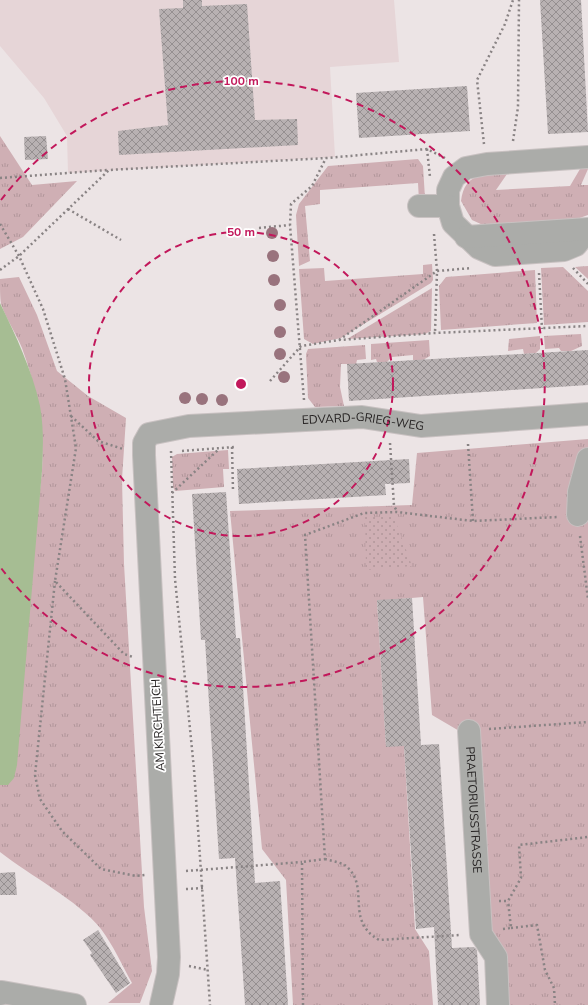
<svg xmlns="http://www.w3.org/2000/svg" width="588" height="1005" viewBox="0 0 588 1005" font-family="'Nunito Sans',sans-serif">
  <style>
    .built { fill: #e6d5d7 }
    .grass { fill: url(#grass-tufts) }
    .park { fill: url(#park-dots) }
    .water { fill: #a6bd93 }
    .building { fill: url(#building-cross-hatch) }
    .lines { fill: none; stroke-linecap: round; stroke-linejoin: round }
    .minor-casing { stroke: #c8c1c1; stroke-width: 24 }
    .path { stroke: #898384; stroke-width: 2.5; stroke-dasharray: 2 3; stroke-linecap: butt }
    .minor { stroke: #abaca9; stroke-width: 22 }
    .tree { fill: #99737d }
    .ring { fill: none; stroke: #c2185b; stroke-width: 2; stroke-dasharray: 7 5 }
    .labels { text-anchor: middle; stroke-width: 3.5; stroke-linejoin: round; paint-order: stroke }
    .street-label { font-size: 12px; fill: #221f1f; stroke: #fff }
    .centre { fill: #c2185b; stroke: #fff; stroke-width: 2 }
    .ring-label { font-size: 12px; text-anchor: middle; font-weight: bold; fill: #c2185b; stroke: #fff; stroke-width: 3.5; stroke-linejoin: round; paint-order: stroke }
  </style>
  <defs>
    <pattern id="grass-tufts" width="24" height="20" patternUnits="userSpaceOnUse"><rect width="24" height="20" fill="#cfafb4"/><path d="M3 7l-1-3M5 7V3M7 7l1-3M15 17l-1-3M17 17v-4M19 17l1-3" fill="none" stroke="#b1969a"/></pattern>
    <pattern id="park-dots" width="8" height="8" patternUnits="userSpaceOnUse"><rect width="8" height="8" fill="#cfafb4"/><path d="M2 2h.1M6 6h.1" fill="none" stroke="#b1969a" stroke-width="1.8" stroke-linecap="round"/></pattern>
    <pattern id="building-cross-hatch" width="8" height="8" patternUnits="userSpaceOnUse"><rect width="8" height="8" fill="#b8b1b2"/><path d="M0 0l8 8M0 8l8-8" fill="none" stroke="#958f90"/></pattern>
  </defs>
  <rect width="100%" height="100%" fill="#ece4e5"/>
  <path class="built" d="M 0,0 L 394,0 L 399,62 L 330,67 L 335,157 L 68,173 L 67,136 L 44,98 L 0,46 Z"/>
  <path class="grass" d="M 0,136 L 32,185 L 77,181 L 23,237 L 0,249 Z
    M 418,159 L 423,166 L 425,198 L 419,201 L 418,183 L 320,190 L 320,204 L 305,206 L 310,261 L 299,266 L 296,215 L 299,204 L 328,166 Z
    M 580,169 L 588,169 L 581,185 L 588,185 L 588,215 L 574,220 L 483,225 L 472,220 L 461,201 C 465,172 483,175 507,174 L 496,190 L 570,186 Z
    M 432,264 L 433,280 L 431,283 L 341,338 L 313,344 L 304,339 L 299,269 L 324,268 L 325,281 L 423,274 L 423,265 Z
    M 588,266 L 588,279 L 575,267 Z
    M 563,267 L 588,291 L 588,322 L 544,325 L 541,268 Z
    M 535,270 L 537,323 L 441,330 L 439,286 L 446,277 Z
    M 19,277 L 37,315 L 57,371 L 88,396 L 126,418 L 122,479 L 124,564 L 144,907 L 152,971 L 140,1003 L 108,1003 L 132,983 C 122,965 113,945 101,929 C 79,901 29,875 0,852 L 0,785 L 8,785 L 42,471 C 44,428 37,389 22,348 C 16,333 6,319 1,304 C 0,297 0,287 0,279 Z
    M 432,288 L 431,331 L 425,334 L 347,339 Z
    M 581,334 L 582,346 L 571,351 L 561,351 L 559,348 L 545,349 L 544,336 Z
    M 540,336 L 540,349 L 536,353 L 524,354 L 523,349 L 508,351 L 509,339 Z
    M 429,340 L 430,356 L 423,360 L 413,360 L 413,355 L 392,357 L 387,362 L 377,362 L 376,359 L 371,360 L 371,344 Z
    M 365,345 L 366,359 L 357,360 L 356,364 L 341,364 L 340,387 L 344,406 L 315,407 L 308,398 L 306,354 L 308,349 Z
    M 588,439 L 588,1005 L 506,1005 L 503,952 L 486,918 L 478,742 L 432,715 L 423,597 L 377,601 L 386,746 L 404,746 L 415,929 L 429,951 L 433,1005 L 293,1005 L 286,880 L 262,849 L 230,511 L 412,505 L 417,453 Z
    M 228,450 L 229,469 L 223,469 L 224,487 L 175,491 L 173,487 L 172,457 L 177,454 Z"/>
  <path class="park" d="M 365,517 L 394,517 L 412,566 L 366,570 Z"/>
  <path class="water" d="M 0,303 C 16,336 32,370 40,406 C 44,428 43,450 42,471 L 17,765 L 14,778 L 8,785 L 0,785 Z"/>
  <path class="building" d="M 183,0 L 202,0 L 202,6 L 247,4 L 255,120 L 297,119 L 298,145 L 119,155 L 118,131 L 168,125 L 159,9 L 183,8 Z
    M 540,0 L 581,0 L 588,132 L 548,134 Z
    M 467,86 L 470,131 L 359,138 L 356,93 Z
    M 46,136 L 48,159 L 25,160 L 24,137 Z
    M 588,350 L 588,385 L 349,401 L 347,364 Z
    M 409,459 L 410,483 L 385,484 L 386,495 L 239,504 L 237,469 Z
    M 226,492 L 236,638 L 240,638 L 255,883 L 280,881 L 288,1005 L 245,1005 L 235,858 L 219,859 L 205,640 L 201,640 L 192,494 Z
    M 412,598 L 421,745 L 439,744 L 452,948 L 474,947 L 477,950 L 480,1005 L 438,1005 L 434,927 L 416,929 L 404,746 L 386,747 L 377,600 Z
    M 15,872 L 17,895 L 0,895 L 0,873 Z
    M 98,930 L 130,983 L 116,993 L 90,955 L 92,953 L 83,940 Z"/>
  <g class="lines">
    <defs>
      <g id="minor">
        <path d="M 588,157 L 487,164 L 466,168 L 454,177 L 448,190 L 448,206 L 453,223 L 479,248 L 495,255 L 564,250 L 576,245 L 588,230"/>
        <path d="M 419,206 L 448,206"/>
        <path d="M 466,237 L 588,229"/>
        <path d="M 578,515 L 579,492 L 588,459"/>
        <path id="s1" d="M 469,731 L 481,934 L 496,957 L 498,1005"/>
        <path d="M 0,994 L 2,992 L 75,1005"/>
        <path id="s2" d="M 161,1005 L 168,974 L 169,957 L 144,455 L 144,443 L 149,434 L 189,426 L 362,417 L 421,426 L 588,414"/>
      </g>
    </defs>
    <use href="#minor" class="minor-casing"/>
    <path class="path" d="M 513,141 L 518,107 L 519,0
      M 484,144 L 477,80 L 505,24 L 513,0
      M 427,149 L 430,177
      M 0,178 L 108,170
      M 68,209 L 121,240
      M 0,224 L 19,256 L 43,309 L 65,379 L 76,448 L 55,581 L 124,654 L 133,657
      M 259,228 L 290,225
      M 434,234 L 437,271 L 435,333
      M 573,268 L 588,284
      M 0,270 L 19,256 L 109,170 L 327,158 L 427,149 L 445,158
      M 539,273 L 542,329
      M 339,340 L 437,271 L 472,268
      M 270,381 L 301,346 L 339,340 L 435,333 L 588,326
      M 304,400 L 290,225 L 291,204 L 312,186 L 326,158
      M 71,416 L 98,441 L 123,449
      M 390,443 L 394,506 L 397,511
      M 468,444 L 473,521
      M 232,447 L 233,491
      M 171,451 L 175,579 L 194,769 L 210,1005
      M 182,451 L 234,447
      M 172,493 L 219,449
      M 580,536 L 588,599
      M 55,581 L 35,775 L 40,799 L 62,831 L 101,869 L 136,876 L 145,875
      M 489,729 L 588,722
      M 325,859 C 331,861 341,862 346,866 C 371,887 344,920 379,940 L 460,935
      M 186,871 L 302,862
      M 186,889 L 203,888
      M 499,901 L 508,901 L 521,878 L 519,845 L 588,837
      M 511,928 L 537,925 L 545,970 L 554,988 L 555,1005
      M 503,929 L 511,928 L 508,901
      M 189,966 L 208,970
      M 303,1005 L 302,862 L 325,859 L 305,535 L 364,513 L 397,512 L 473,521 L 558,517"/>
    <use href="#minor" class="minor"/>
  </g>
  <g class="tree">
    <circle cx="272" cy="233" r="6"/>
    <circle cx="273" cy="256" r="6"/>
    <circle cx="274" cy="280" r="6"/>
    <circle cx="280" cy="305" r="6"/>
    <circle cx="280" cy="332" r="6"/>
    <circle cx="280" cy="354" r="6"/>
    <circle cx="284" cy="377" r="6"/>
    <circle cx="185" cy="398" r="6"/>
    <circle cx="202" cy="399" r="6"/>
    <circle cx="222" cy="400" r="6"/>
  </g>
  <g class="ring">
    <circle cx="241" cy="384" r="152"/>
    <path d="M1 200A303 303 0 1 1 1 568"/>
  </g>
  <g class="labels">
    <g class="street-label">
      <text dy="4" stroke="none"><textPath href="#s2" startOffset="789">EDVARD-GRIEG-WEG</textPath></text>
      <text transform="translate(158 725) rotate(-93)" y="4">AM KIRCHTEICH</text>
      <text dy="4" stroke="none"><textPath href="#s1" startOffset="79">PRAETORIUSSTRASSE</textPath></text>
    </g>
  </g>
  <circle cx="241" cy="384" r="6" class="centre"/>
  <g class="ring-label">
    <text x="241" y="85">100 m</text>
    <text x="241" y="236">50 m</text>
  </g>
</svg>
